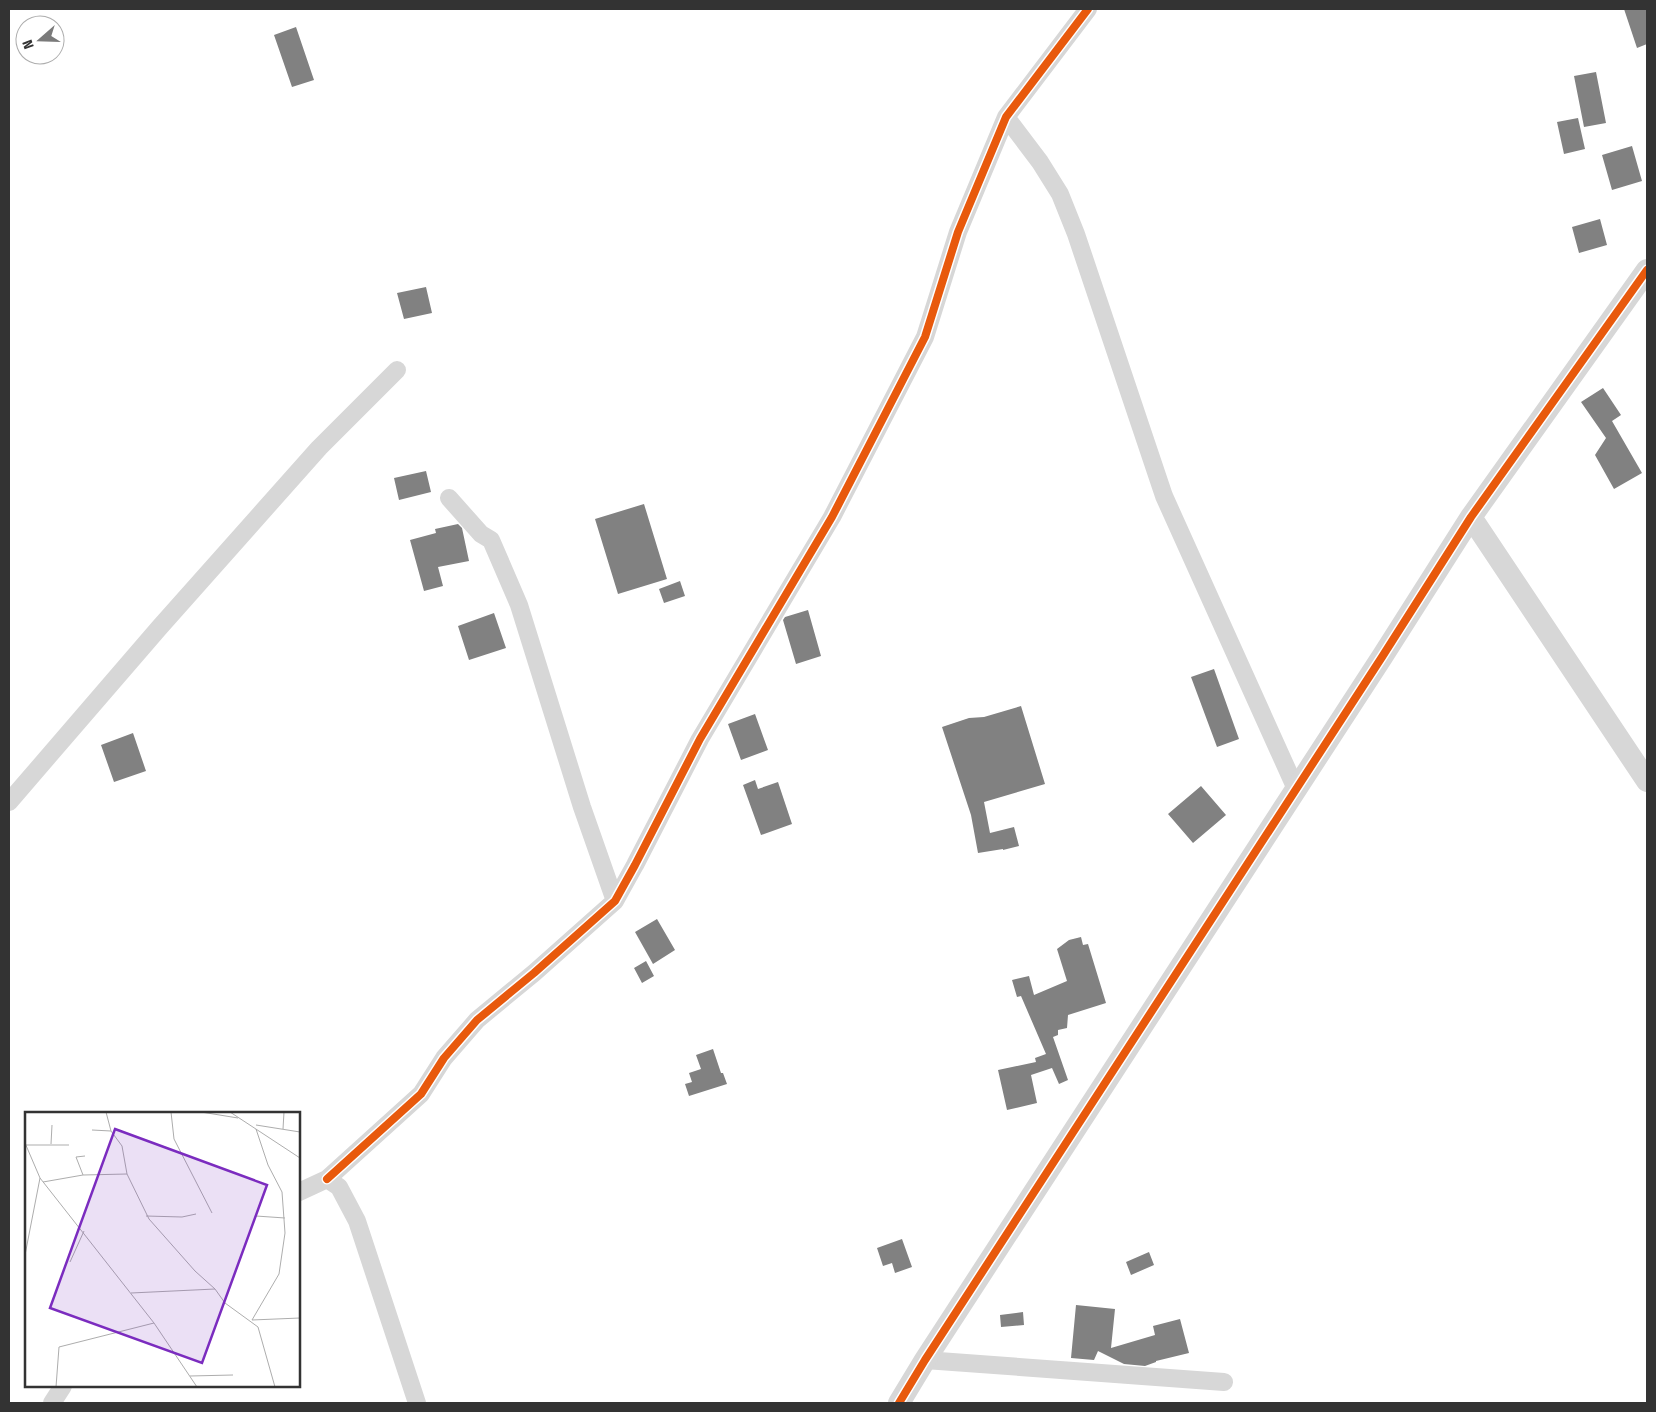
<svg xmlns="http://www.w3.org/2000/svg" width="1656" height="1412" viewBox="0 0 1656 1412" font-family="'Fira Sans Condensed',sans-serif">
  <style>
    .building { fill: #818181 }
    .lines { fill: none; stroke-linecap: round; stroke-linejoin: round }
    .minor { stroke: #d7d7d7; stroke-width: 18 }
    .tertiary { stroke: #d7d7d7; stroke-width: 22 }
    .cycleway-casing { stroke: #fff; stroke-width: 11 }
    .cycleway { stroke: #e8590c; stroke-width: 8 }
    .inset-road { fill: none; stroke: #adadad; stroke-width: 1 }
    .view { fill: #7b2cbf; fill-opacity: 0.15; stroke: #7b2cbf; stroke-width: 2.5 }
    .inset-edge { fill: none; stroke: #333; stroke-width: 2.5 }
  </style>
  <rect width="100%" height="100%" fill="#fff"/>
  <path class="building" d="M 1624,9 L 1647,9 L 1647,44 L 1637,48 Z
    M 296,27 L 314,80 L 292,87 L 274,35 Z
    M 1596,72 L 1606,123 L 1584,127 L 1574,76 Z
    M 1578,118 L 1585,149 L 1564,154 L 1557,122 Z
    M 1632,146 L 1642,181 L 1612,190 L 1602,155 Z
    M 1600,219 L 1607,245 L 1579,253 L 1572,227 Z
    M 426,287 L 432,313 L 404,319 L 397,293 Z
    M 1603,388 L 1621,415 L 1612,421 L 1642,473 L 1614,489 L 1595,455 L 1606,438 L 1581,402 Z
    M 426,471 L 431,492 L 399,500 L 394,478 Z
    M 644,504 L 667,579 L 618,594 L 595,519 Z
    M 458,524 L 462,528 L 469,561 L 438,567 L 443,586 L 424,591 L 410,540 L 436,533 L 435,529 Z
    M 680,581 L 685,596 L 664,603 L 659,589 Z
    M 808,610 L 821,656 L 796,664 L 783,620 L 785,617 Z
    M 494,613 L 506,648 L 469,660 L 458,626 Z
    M 1214,669 L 1239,739 L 1217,747 L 1191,677 Z
    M 1021,706 L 1045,784 L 984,802 L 990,833 L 1014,827 L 1019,846 L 1003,850 L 1003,849 L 978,853 L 971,815 L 942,727 L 969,718 L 984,717 Z
    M 755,714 L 768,750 L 741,760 L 728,724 Z
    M 133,733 L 146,771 L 114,782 L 101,745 Z
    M 755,780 L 758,789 L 778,782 L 792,824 L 761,835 L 743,785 Z
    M 1201,786 L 1226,815 L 1193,843 L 1168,814 Z
    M 657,919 L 675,950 L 653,964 L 635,932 Z
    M 1081,937 L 1083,945 L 1088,944 L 1106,1003 L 1068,1015 L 1067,1028 L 1058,1030 L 1058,1035 L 1053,1037 L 1068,1080 L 1059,1084 L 1052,1068 L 1031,1075 L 1037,1103 L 1007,1110 L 998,1070 L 1036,1062 L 1035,1058 L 1046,1054 L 1021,996 L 1017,997 L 1012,980 L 1029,976 L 1034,995 L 1067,981 L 1057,949 L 1069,940 Z
    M 646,961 L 654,976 L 642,983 L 634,968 Z
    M 713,1049 L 721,1073 L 723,1073 L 727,1084 L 689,1096 L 685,1084 L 692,1082 L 689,1073 L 701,1069 L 696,1055 Z
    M 902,1239 L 912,1267 L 895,1273 L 892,1263 L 883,1266 L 877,1248 Z
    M 1149,1252 L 1154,1265 L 1131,1275 L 1126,1262 Z
    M 1076,1305 L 1115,1309 L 1111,1348 L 1155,1335 L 1153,1326 L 1180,1319 L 1189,1353 L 1156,1361 L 1156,1362 L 1145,1366 L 1124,1364 L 1098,1351 L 1094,1360 L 1071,1358 Z
    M 1023,1312 L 1024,1325 L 1001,1327 L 1000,1315 Z"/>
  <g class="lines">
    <path class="minor" d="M 1006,117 L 1040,162 L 1060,194 L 1076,234 L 1164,496 L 1296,789
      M 449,498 L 481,534 L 491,540 L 519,605 L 582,807 L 615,901
      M 9,802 L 159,628 L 319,448 L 397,370
      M 327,1179 L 421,1094 L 444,1058 L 477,1020 L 534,973 L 615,901 L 635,865 L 700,739 L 832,517 L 925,337 L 958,232 L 1006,117 L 1088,9
      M 299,1192 L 327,1179 L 339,1187 L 357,1221 L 417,1403
      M 925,1360 L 1224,1382
      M 52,1403 L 63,1386"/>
    <path class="tertiary" d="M 1471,517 L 1647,781
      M 899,1403 L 925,1360 L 1382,657 L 1471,517 L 1647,270"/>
    <defs>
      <path id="cycleway" d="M 327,1179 L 421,1094 L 444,1058 L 477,1020 L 534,973 L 615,901 L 635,865 L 700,739 L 832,517 L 925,337 L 958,232 L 1006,117 L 1088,9
        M 899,1403 L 925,1360 L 1382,657 L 1471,517 L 1647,270"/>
    </defs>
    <use href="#cycleway" class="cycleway-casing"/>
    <use href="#cycleway" class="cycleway"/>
  </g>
  <g transform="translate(25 1112)">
    <rect width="275" height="275" fill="#fff"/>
    <path class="inset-road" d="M 146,0 L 149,27 L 187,101M 176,0 L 213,6M 205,0 L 275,46M 231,13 L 275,20M 258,17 L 259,0M 67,18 L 86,19M 0,31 L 15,66 L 129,211 L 172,275M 26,32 L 27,13M 1,33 L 44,33M 102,62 L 124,107 L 170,159 L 190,177 L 200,191 L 233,215 L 250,275M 58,63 L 51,45 L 60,44M 18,70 L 58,63 L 102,62 L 97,34 L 86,19 L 81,0M 121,104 L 157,105 L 171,102M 231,104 L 260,106M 0,143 L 15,66M 45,150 L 59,119M 106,181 L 190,177M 227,208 L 254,162 L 260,121 L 257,80 L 243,53 L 231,17M 227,208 L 275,206M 165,264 L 208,263M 31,275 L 34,235 L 129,211"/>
    <path class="view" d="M 90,17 L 242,73 L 177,251 L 25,196 Z"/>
    <rect width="275" height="275" class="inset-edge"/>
  </g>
  <rect width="1656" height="1412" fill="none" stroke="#333333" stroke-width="20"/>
  <g transform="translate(40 40) rotate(250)"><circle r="24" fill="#ffffff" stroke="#adadad"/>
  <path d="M0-4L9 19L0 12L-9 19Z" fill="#7a7a7a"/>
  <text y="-8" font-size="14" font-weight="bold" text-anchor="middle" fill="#333333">N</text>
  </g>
</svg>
